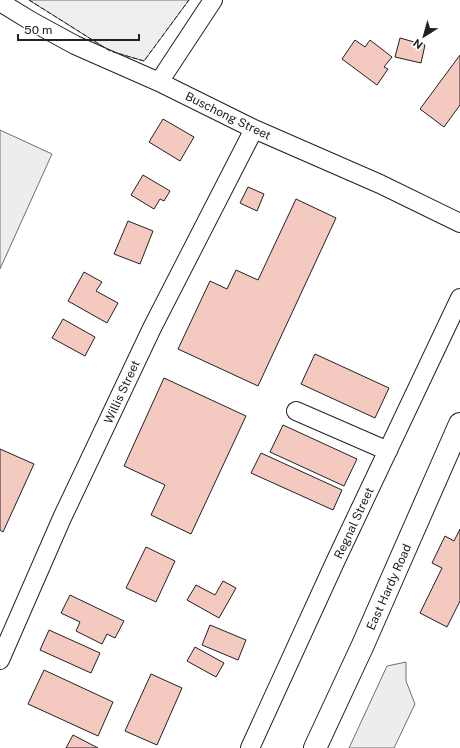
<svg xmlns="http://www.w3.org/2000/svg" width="460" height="748" viewBox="0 0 460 748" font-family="'Public Sans',sans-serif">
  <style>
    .green { fill: #eee; stroke: #6f6f6f }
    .parking { fill: #ededed; stroke: #6f6f6f }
    .building { fill: #f3c9c0; stroke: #222 }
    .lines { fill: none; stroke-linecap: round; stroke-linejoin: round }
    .minor-casing { stroke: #222; stroke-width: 20 }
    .major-casing { stroke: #222; stroke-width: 24 }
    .minor { stroke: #fff; stroke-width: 18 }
    .major { stroke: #fff; stroke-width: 22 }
    .fence { stroke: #222; stroke-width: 1; stroke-dasharray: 5 2; stroke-linecap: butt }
    .labels { text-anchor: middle; stroke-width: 3; stroke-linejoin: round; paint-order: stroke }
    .street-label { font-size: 12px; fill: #222; stroke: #fff }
  </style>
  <rect width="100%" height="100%" fill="#fff"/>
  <path class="green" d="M 29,0 L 189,0 L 144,61 L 110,51 Z"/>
  <path class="parking" d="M 0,130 L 52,154 L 0,269 Z
    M 406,662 L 406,681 L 415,704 L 394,748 L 349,748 L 387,666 Z"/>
  <path class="building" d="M 400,38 L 425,45 L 421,63 L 395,57 Z
    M 355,40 L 365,47 L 370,40 L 392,57 L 384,67 L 388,69 L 377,85 L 342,59 Z
    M 460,55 L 460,105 L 444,127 L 420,109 Z
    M 163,119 L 194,137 L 180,161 L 149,142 Z
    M 143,175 L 170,191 L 164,201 L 160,199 L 154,209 L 131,195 Z
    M 248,187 L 264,194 L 257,211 L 240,203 Z
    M 296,199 L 336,218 L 258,386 L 178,349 L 210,281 L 227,289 L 236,270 L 258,280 Z
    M 128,221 L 153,231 L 140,264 L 114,254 Z
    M 84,272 L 102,282 L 96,291 L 118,303 L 107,323 L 68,301 Z
    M 63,319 L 95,337 L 85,356 L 52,338 Z
    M 315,354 L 389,388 L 375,418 L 301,384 Z
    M 164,378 L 246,416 L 191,534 L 151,515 L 165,485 L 124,466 Z
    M 283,425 L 357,459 L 344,486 L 270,452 Z
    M 0,449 L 34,464 L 3,532 L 0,530 Z
    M 261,453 L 342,490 L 333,510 L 251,473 Z
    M 460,529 L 460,601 L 447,627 L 420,613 L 442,568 L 432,563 L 445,536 L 454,541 Z
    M 146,547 L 175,561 L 156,602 L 126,588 Z
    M 223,581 L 236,588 L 219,618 L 187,600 L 196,585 L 215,595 Z
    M 70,595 L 124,621 L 115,638 L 107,634 L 102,644 L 76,631 L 80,622 L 61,613 Z
    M 210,625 L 246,640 L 238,660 L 202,645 Z
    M 49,630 L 100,653 L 91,673 L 40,650 Z
    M 195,647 L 224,663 L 216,677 L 187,661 Z
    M 44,670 L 113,702 L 98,736 L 28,704 Z
    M 151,674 L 182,688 L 157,745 L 125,731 Z
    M 73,735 L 98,748 L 66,748 Z"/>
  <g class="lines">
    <defs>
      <path id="minor" d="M 0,2 L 31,21 L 75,45 L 159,82 L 254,129 L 380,184 L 460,223
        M 159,82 L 213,0
        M 296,411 L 388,451
        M 0,660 L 62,518 L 152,328 L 254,129
        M 250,748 L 336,560 L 460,298"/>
      <path id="major" d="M 315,748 L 362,647 L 460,424"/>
    </defs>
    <use href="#minor" class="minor-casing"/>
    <use href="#major" class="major-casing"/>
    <use href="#minor" class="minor"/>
    <use href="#major" class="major"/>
    <path class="fence" d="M 29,0 L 110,51 L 144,61 L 189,0"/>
  </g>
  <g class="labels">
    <g class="street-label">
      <text transform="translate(228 116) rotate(26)" y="4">Buschong Street</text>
      <text transform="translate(122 392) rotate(-65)" y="4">Willis Street</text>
      <text transform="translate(354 523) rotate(-65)" y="4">Regnal Street</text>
      <text transform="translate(389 587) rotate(-66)" y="4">East Hardy Road</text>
    </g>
  </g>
  <g transform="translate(424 36) rotate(217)" stroke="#ffffff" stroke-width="3" paint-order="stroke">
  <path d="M0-3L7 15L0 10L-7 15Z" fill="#222222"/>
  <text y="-6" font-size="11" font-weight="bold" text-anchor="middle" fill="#222222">N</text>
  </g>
  <path d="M18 34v6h121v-6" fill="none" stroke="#222222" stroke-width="2"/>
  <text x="24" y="34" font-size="12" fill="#222222" stroke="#ffffff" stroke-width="3" paint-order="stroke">50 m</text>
</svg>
